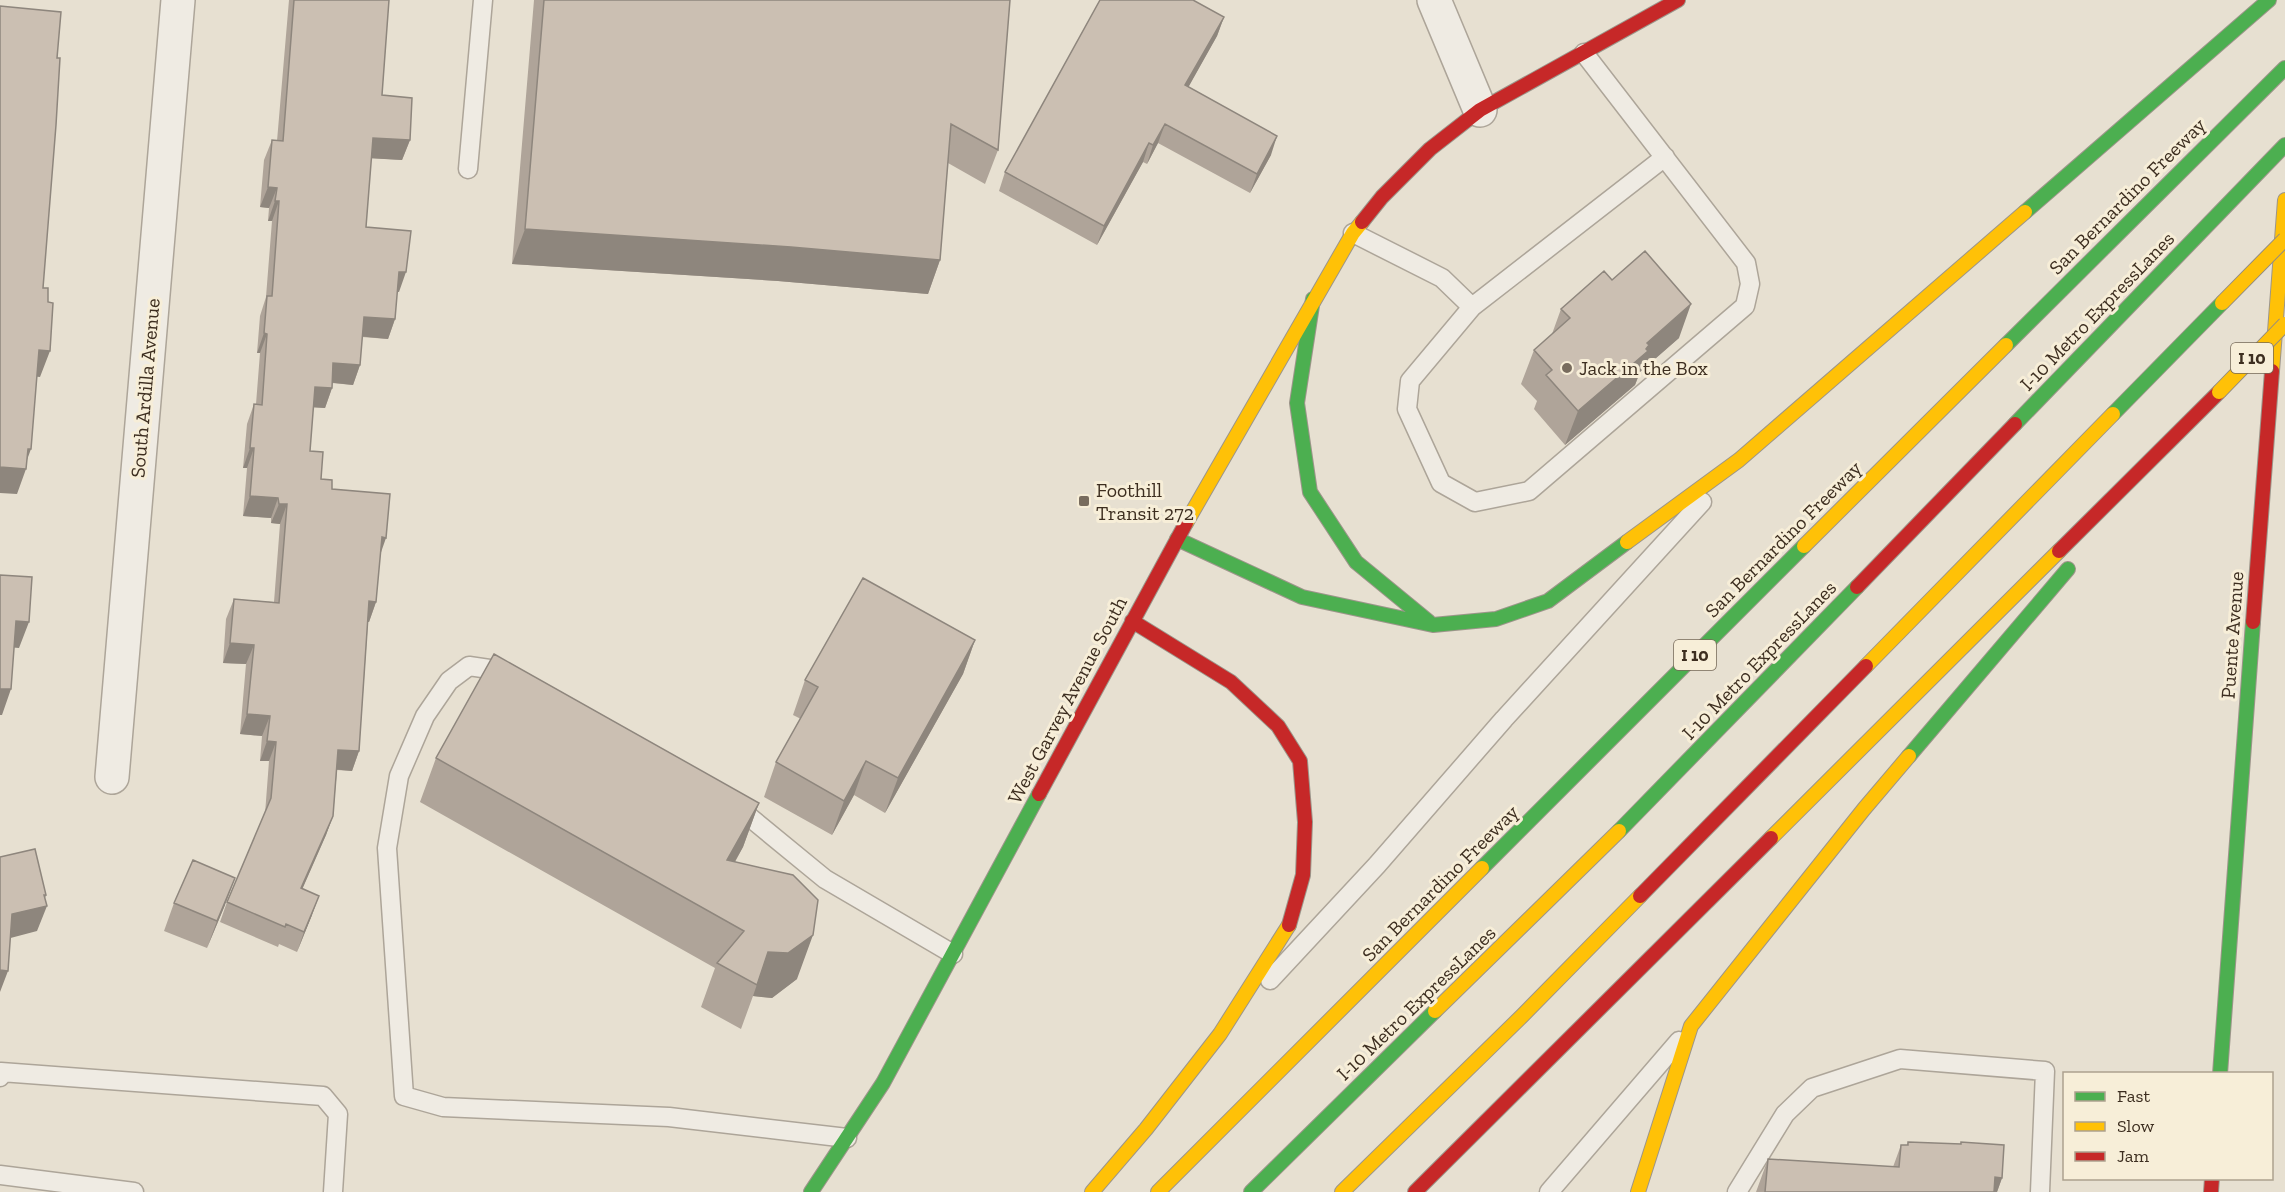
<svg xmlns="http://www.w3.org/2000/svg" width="2285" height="1192" viewBox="0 0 2285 1192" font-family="'Zilla Slab',serif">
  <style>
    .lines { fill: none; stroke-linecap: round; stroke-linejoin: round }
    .lane-casing { stroke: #ada599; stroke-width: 21 }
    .street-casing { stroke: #ada599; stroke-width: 36 }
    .fast-casing { stroke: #9c958a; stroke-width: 16 }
    .slow-casing { stroke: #9c958a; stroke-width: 16 }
    .jam-casing { stroke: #9c958a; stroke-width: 16 }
    .lane { stroke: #efebe3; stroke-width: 18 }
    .street { stroke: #efebe3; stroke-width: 33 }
    .fast { stroke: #4caf50; stroke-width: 14 }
    .slow { stroke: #ffc107; stroke-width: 14 }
    .jam { stroke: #c62828; stroke-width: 14 }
    .slow-bridge-casing { stroke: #928b80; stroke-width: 16; stroke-linecap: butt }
    .slow-bridge { stroke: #ffc107; stroke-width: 14 }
    .wall { fill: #afa499 }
    .shaded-wall { fill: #8e867d }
    .building { fill: #cbbfb2; stroke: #8e867d; stroke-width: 1.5 }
    .poi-dot { fill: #786c5e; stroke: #f7eed8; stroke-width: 2 }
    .labels { text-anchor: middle; stroke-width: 6; stroke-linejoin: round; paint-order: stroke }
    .shield { fill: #f7eed8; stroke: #756857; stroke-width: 1.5 }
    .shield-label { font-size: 18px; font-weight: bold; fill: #3d2e20 }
    .street-label { font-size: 20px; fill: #3d2e20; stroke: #f7eed8 }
    .poi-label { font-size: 20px; fill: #3d2e20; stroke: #f7eed8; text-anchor: start }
  </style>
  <rect width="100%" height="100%" fill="#e7e0d1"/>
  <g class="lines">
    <defs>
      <path id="lane" d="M 1584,53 L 1746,263 L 1750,284 L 1745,306 L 1529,491 L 1475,502 L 1441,483 L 1407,409 L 1410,381 L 1472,307 L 1665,157
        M 468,169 L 483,0
        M 1353,233 L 1442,278 L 1472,307
        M 508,675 L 503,671 L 469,666 L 449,681 L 425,716 L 399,776 L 387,848 L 404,1096 L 443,1107 L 669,1117 L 847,1138
        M 733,807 L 747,815 L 825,879 L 953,954
        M 1270,980 L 1377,865 L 1504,719 L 1702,502
        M 0,1077 L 1,1072 L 323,1096 L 338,1114 L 333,1192
        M 0,1175 L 134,1192
        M 1549,1192 L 1679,1041
        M 1737,1192 L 1785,1114 L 1812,1088 L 1900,1059 L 2045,1071 L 2040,1192"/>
      <path id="street" d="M 1434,0 L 1480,110
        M 112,777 L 178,0"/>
      <path id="fast" d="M 2025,212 L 2269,0
        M 1313,299 L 1297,403 L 1310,492 L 1356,562 L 1429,622
        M 2006,345 L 2285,68
        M 2113,414 L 2222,303
        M 2015,424 L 2285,145
        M 1177,539 L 1302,597 L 1433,625 L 1496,619 L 1548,601 L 1627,542
        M 1909,756 L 2068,569
        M 1619,831 L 1857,587
        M 1482,868 L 1804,546
        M 2220,1074 L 2253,622
        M 811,1192 L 883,1083 L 1039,794
        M 1251,1192 L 1435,1011"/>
      <path id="slow" d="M 2272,371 L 2285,200
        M 1186,523 L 1353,233 L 1362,222
        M 1627,542 L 1739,460 L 2025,212
        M 1804,546 L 2006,345
        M 1866,666 L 2113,414
        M 1771,838 L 2059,551
        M 1435,1011 L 1619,831
        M 1092,1192 L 1146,1129 L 1220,1034 L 1289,925
        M 1158,1192 L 1482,868
        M 1342,1192 L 1522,1016 L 1640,896
        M 1638,1192 L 1691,1026 L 1864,809 L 1909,756"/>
      <path id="jam" d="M 1362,222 L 1382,197 L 1430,149 L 1480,110 L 1678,0
        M 2059,551 L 2219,392
        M 1857,587 L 2015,424
        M 1132,621 L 1231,682 L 1278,726 L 1300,761 L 1305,822 L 1303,875 L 1289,925
        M 2253,622 L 2272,371
        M 1039,794 L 1186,523
        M 1640,896 L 1866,666
        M 1415,1192 L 1771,838
        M 2211,1192 L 2212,1178"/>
    </defs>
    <use href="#lane" class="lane-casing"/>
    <use href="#street" class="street-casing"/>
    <use href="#fast" class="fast-casing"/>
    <use href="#slow" class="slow-casing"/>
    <use href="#jam" class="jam-casing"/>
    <use href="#lane" class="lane"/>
    <use href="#street" class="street"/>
    <use href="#fast" class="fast"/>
    <use href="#slow" class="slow"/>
    <use href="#jam" class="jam"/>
    <defs>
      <path id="slow-bridge" d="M 2222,303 L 2285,239
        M 2219,392 L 2285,324"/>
    </defs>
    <use href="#slow-bridge" class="slow-bridge-casing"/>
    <use href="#slow-bridge" class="slow-bridge"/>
  </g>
  <path class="wall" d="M 289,0 L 389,0 L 382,95 L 410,140 L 402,160 L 371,158 L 366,227 L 399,292 L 397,292 L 395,319 L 388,339 L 362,337 L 360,365 L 353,385 L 332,383 L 332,388 L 325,408 L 313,407 L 310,451 L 321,479 L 332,489 L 380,554 L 376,602 L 369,622 L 368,622 L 359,751 L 352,771 L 337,770 L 333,816 L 326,835 L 302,889 L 312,915 L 297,952 L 279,944 L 278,947 L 220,922 L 227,902 L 265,814 L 269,761 L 260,761 L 262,736 L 240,734 L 246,664 L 223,663 L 226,619 L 234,599 L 274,602 L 280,524 L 271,523 L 271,518 L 243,516 L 247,468 L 243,468 L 247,424 L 254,404 L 256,404 L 260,353 L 257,353 L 260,316 L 266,297 L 272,221 L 268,221 L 269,208 L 260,207 L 264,160 L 272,140 L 277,141 Z
    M 534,0 L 1010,0 L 998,150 L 985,184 L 948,163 L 940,260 L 928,294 L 778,281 L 512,264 Z
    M 1224,17 L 1217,36 L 1188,87 L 1271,155 L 1250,193 L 1158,143 L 1147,164 L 1143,162 L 1097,245 L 999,191 L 1005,172 Z
    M 1612,280 L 1679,338 L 1640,372 L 1635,385 L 1565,445 L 1534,409 L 1537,401 L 1521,384 L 1534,350 L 1552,334 L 1561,309 Z
    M 975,640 L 963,674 L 885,813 L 854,795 L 832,835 L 764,797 L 776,762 L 801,719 L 793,715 L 805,680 Z
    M 436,758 L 759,803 L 743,847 L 735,862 L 797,979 L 772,998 L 753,996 L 741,1029 L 701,1007 L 715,968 L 420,802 Z
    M 174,903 L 225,905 L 207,948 L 164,931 Z
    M 1908,1142 L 1960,1144 L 1961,1142 L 2002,1178 L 1997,1192 L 1756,1192 L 1768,1159 L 1893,1167 L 1901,1145 L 1907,1145 Z"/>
  <path class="shaded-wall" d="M 1224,17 L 1217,36 L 1179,104 L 1185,85 Z
    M 1165,124 L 1158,143 L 1147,164 L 1153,145 Z
    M 1277,136 L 1271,155 L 1250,193 L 1257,174 Z
    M 373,138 L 410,140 L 402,160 L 366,158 Z
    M 1149,143 L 1143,162 L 1097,245 L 1104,226 Z
    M 268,187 L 277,188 L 269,208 L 260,207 Z
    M 275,201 L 279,201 L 272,221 L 268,221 Z
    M 525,229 L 791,247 L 940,260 L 928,294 L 778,281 L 512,264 Z
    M 399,272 L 406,272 L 399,292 L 392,291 Z
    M 1691,304 L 1679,338 L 1640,372 L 1635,385 L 1565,445 L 1578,411 L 1647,343 Z
    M 364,317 L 395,319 L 388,339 L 357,336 Z
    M 264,333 L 267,334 L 260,353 L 257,353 Z
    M 39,350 L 50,351 L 40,377 L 30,376 Z
    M 333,363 L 360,365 L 353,385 L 326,382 Z
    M 315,387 L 332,388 L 325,408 L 307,407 Z
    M 250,448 L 254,448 L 247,468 L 243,468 Z
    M 28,449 L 31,449 L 24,468 L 26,469 L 17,494 L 0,493 L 0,467 Z
    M 250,496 L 278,498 L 271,518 L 243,516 Z
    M 279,504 L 287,504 L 280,524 L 271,523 Z
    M 382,537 L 386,538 L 379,558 Z
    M 369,601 L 376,602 L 369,622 L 362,621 Z
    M 16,621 L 29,622 L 19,648 L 7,647 Z
    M 975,640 L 963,674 L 885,813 L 898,778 Z
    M 230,643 L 254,645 L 246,664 L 223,663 Z
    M 0,689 L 11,689 L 2,715 L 0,715 Z
    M 247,714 L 270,716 L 262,736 L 240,734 Z
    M 267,741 L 276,742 L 269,761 L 260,761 Z
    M 338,750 L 359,751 L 352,771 L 331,769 Z
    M 866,761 L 854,795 L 832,835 L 844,801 Z
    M 759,803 L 743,847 L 711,904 L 727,860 Z
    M 333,816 L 326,835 L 294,908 L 301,888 Z
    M 235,878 L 225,905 L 207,948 L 217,921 Z
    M 44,895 L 46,895 L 42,907 L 47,906 L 37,931 L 3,940 L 12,914 Z
    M 319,896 L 312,915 L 297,952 L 304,932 Z
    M 813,935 L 797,979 L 772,998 L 753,996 L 768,952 Z
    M 0,970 L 8,971 L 0,992 Z
    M 1995,1177 L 2002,1178 L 1997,1192 L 1990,1192 Z"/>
  <path class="building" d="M 294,0 L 389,0 L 382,95 L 412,98 L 410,140 L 373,138 L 366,227 L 411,231 L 406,272 L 399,272 L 395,319 L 364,317 L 360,365 L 333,363 L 332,388 L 315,387 L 310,451 L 323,452 L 321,479 L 332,480 L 332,489 L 390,494 L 386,538 L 382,537 L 376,602 L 369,601 L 359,751 L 338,750 L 333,816 L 301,888 L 319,896 L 304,932 L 286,924 L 285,927 L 227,902 L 271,798 L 276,742 L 267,741 L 270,716 L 247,714 L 254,645 L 230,643 L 234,599 L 279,603 L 287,504 L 279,504 L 278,498 L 250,496 L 254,448 L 250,448 L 254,404 L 262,405 L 267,334 L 264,333 L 267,296 L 272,296 L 279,201 L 275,201 L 277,188 L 268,187 L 272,140 L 283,141 Z
    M 544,0 L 1010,0 L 998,150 L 951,124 L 940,260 L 791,247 L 525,229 Z
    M 1100,0 L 1193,0 L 1224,17 L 1185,85 L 1277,136 L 1257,174 L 1165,124 L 1153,145 L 1149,143 L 1104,226 L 1005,172 Z
    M 0,6 L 61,12 L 57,58 L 60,58 L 56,125 L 43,288 L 48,288 L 48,302 L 53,303 L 50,351 L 39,350 L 31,449 L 28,449 L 26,469 L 0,467 Z
    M 1645,251 L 1691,304 L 1647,343 L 1649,345 L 1646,349 L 1648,351 L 1578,411 L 1546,375 L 1552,370 L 1534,350 L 1570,318 L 1561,309 L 1604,271 L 1612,280 Z
    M 0,575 L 32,577 L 29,622 L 16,621 L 11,689 L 0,689 Z
    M 863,578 L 975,640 L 898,778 L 866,761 L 844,801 L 776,762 L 818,687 L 805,680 Z
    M 494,654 L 759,803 L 727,860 L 793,875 L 818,900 L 813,935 L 788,953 L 768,952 L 757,985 L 717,963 L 744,931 L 436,758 Z
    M 35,849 L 46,895 L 44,895 L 47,906 L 12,914 L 8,971 L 0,970 L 0,857 Z
    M 193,860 L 235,878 L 217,921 L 174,903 Z
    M 1908,1142 L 1961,1144 L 1961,1142 L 2004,1145 L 2002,1178 L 1995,1177 L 1994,1192 L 1765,1192 L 1768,1159 L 1899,1167 L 1901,1145 L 1908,1145 Z"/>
  <g class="poi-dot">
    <circle cx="1567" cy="368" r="6"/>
    <rect x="1078" y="495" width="12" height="12" rx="3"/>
  </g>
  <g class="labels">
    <g class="shield">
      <rect x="2231" y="343" width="42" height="30" rx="4.5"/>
      <rect x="1674" y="640" width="42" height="30" rx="4.5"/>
    </g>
    <g class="shield-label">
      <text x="2252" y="364">I 10</text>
      <text x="1695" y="661">I 10</text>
    </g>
    <g class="street-label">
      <text transform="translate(2127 196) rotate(-45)" y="7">San Bernardino Freeway</text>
      <text transform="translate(2097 311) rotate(-46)" y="7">I-10 Metro ExpressLanes</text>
      <text transform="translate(145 388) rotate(-85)" y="7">South Ardilla Avenue</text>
      <text transform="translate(1783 539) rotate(-45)" y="7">San Bernardino Freeway</text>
      <text transform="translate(2232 635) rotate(-86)" y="7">Puente Avenue</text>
      <text transform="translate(1759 660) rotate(-46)" y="7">I-10 Metro ExpressLanes</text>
      <text transform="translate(1067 700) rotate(-62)" y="7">West Garvey Avenue South</text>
      <text transform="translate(1440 883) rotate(-45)" y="7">San Bernardino Freeway</text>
      <text transform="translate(1416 1003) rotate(-44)" y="7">I-10 Metro ExpressLanes</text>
    </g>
    <g class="poi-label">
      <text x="1579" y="375">Jack in the Box</text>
      <text x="1096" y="497">Foothill<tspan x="1096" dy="23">Transit 272</tspan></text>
    </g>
  </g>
  <rect x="2063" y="1072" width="210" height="108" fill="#f7eed8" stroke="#ada18e" stroke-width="1.5"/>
  <rect x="2075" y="1092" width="30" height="9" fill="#4caf50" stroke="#ada18e" stroke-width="1.5"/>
  <text x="2117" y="1102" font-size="18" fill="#3d2e20">Fast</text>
  <rect x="2075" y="1122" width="30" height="9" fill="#ffc107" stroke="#ada18e" stroke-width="1.5"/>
  <text x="2117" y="1132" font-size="18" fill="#3d2e20">Slow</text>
  <rect x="2075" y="1152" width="30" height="9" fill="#c62828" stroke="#ada18e" stroke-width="1.5"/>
  <text x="2117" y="1162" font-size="18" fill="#3d2e20">Jam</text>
</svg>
